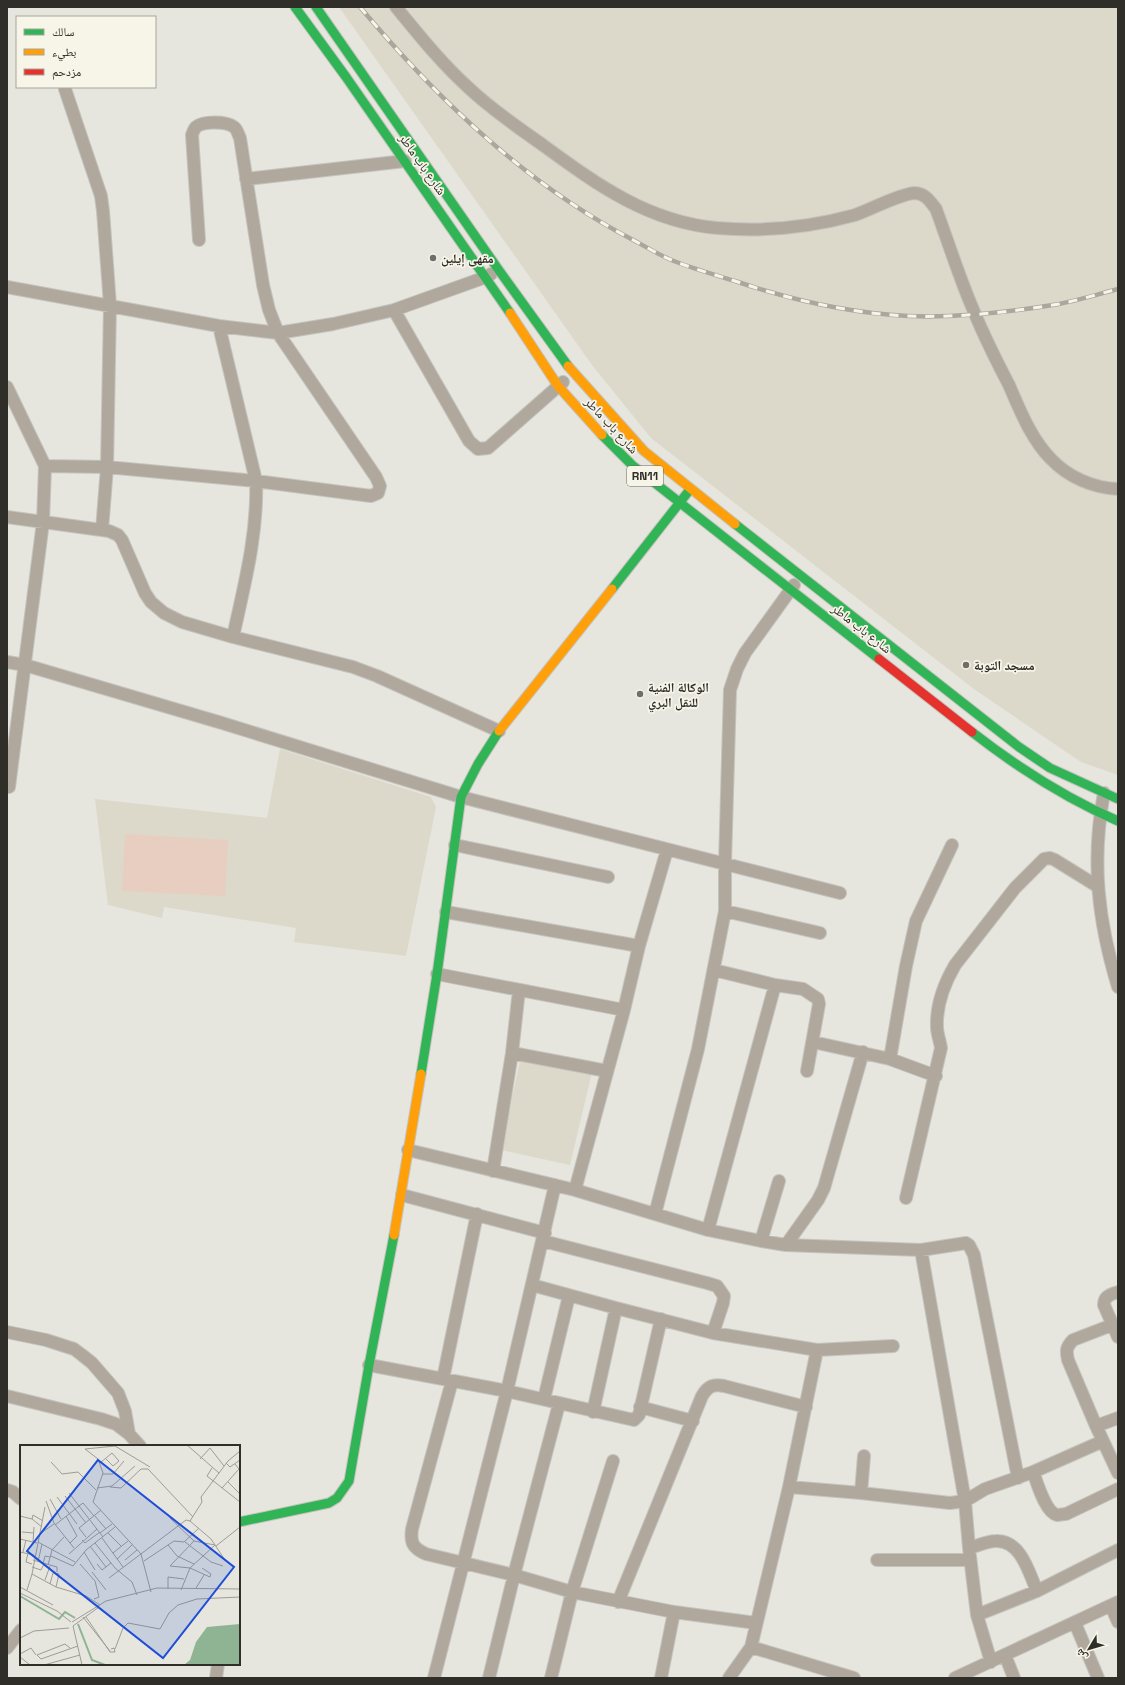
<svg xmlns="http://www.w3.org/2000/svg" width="1125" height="1685" viewBox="0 0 1125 1685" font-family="'Space Grotesk','Noto Naskh Arabic',sans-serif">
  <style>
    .built { fill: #dcd9cb }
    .green { fill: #e8cec0 }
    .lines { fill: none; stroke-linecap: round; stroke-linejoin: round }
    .street-casing { stroke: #c4c3be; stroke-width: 14 }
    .fast-casing { stroke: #c4c3be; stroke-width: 11 }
    .slow-casing { stroke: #c4c3be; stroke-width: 11 }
    .jam-casing { stroke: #c4c3be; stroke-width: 11 }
    .street { stroke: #b0a89d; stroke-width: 12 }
    .fast { stroke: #30b455; stroke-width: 9 }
    .slow { stroke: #ff9f0a; stroke-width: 9 }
    .jam { stroke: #e5322d; stroke-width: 9 }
    .rail-casing { stroke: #aca79e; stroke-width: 4.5 }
    .rail { stroke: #f7f4e8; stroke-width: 3; stroke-dasharray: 9; stroke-linecap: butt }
    .poi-dot { fill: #6f6e68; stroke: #f7f4e8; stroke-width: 1.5 }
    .labels { text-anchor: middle; stroke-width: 3.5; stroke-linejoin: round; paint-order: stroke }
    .shield { fill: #f7f4e8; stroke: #6b6962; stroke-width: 1 }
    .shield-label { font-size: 12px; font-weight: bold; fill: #2f2e29 }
    .street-label { font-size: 13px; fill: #2f2e29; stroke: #f7f4e8 }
    .poi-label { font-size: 13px; font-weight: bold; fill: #2f2e29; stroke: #f7f4e8; text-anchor: start }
    .inset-river { fill: none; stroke: #8fb494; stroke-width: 2 }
    .inset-road { fill: none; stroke: #9d9c96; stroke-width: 1 }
    .view { fill: #1d4ed8; fill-opacity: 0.15; stroke: #1d4ed8; stroke-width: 2 }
    .inset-edge { fill: none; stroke: #2f2e29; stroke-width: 2 }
  </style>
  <rect width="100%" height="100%" fill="#e6e5de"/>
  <path class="built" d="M 339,7 L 1118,7 L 1118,775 L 1081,762 L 974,689 L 651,438 L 592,365 Z
    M 280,749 L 431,797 L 436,807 L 406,956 L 294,942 L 296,928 L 164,907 L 162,918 L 108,905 L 95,799 L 267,818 Z
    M 522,1052 L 592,1072 L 570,1165 L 501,1150 Z"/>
  <path class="green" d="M 125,834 L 228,840 L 225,896 L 122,891 Z"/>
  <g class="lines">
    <defs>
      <path id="street" d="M 396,7 C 419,35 442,64 470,89 C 491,109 516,126 540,143 C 595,183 647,222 717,228 C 762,232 811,227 855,215 C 872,209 897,195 914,193 C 925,193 930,201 936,209 C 949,244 960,280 975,314 C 985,338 997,362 1009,385 C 1020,410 1031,439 1051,459 C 1068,477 1093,488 1118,489
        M 65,89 L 101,196 L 103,211 L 110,305 L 107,467 L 102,530
        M 246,179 L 405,161
        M 7,287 L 219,326 L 278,333 L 333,324 L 394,310 L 486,277 L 491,274
        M 394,310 L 469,441 L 478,449 L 488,448 L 563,382
        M 219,326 L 256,481 C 258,534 244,586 233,637
        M 7,387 L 45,466 L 43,522 L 9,787
        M 45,466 L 107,467 L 256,481 L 371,496 L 378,493 L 380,486 L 376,477 L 278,333 L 269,310 L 263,285 L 240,138 C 238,134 237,129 234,127 C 226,121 203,121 196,127 C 194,129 193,132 192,135 L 199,240
        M 7,517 L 109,531 L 118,535 L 122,540 L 145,593 L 151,602 L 164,613 L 182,622 L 233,637 L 353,667 L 377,676 L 499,731
        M 7,662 L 25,665 L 222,723 L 461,797 L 840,893
        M 1104,793 C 1091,861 1098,921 1118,987
        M 455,845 L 608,877
        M 725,911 L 820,933
        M 446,912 L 639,946
        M 714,970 L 775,985 L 803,989 L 818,999 L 819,1004 L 807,1071
        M 437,974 L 624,1010
        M 813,1042 L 890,1059 L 936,1076
        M 512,1053 L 607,1071
        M 890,1059 L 906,966 L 916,921 L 952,845
        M 408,1150 L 575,1190 L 708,1230 L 761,1241 L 786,1245 L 921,1250 L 966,1243 L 969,1245 L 974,1255 L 1018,1478
        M 493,1171 L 512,1053 L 519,990
        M 575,1190 L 624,1010 L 639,946 L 667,850
        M 402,1195 L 545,1233
        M 906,1198 L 941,1048 C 940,1041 937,1034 937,1027 C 936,1005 944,984 955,965 L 1015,888 L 1044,859 L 1050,858 L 1055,860 L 1097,886
        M 655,1214 L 698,1049 L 725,911 L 725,863 L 730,690 L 737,669 L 745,653 L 794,585
        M 708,1230 L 775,985
        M 543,1241 L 707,1283 L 717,1286 L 724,1296 L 723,1303 L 713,1333
        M 761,1241 L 779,1181
        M 786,1245 L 818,1200 L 824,1188 L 863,1052
        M 921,1250 L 965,1501 L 969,1548 L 977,1615 L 991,1662
        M 532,1285 L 616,1308 L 713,1333 L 817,1350 L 893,1346
        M 1118,1292 C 1110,1295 1104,1296 1104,1305 L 1118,1337
        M 1112,1325 L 1073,1340 C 1066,1347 1066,1351 1068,1360 L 1096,1426 L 1118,1473
        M 7,1332 L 46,1340 L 74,1349 L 82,1355 L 92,1363 L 118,1393 L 125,1411 L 129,1434
        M 369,1365 L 507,1391 L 634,1420 L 639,1415 L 661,1319
        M 443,1379 L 477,1214
        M 452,1381 L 412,1529 C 410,1543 413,1548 426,1554 L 514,1575 L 572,1592 L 674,1612 L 756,1623
        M 7,1396 L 101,1419 L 116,1424 L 129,1434 L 140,1446
        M 544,1399 L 569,1296
        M 640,1407 L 693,1421
        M 593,1412 L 616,1308
        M 1096,1426 L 1118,1418
        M 1033,1472 C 1037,1482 1045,1512 1057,1515 C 1059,1515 1063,1514 1066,1514 L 1118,1489
        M 789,1487 L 861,1493 L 950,1503 L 965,1501 L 985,1489 L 1033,1472 L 1103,1441
        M 7,1490 L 13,1492 L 21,1499
        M 861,1493 L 864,1456
        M 969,1548 C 977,1546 987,1541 996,1541 C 1021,1540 1029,1573 1037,1591
        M 877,1560 L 970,1560
        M 618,1602 L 702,1396 C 708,1386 713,1384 724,1386 L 806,1407
        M 1111,1606 L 1118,1622
        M 977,1615 L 1037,1591 L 1118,1550
        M 1075,1623 L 1098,1678
        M 751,1647 L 854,1678
        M 7,1648 L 21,1630
        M 1005,1655 L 1014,1678
        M 216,1678 L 218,1664
        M 434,1678 L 507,1391 L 555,1185
        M 489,1678 L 514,1575 L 559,1404
        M 551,1678 L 572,1592 L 613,1461
        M 661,1678 L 674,1612
        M 729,1678 L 751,1647 L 789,1487 L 817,1350
        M 955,1678 L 1118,1602"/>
      <path id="fast" d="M 295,7 L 346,77 L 510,313
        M 316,7 L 498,269 L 568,366
        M 602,435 L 632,465 L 879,659
        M 735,524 L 1019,747 L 1050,768 L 1118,799
        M 612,589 L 688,492
        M 972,732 C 1017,767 1065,798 1118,821
        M 421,1074 L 437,974 L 461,797 L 478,764 L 499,731
        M 239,1522 L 329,1503 L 337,1498 L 349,1481 L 369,1365 L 394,1235"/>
      <path id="slow" d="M 510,313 L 558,386 L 602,435
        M 568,366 L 644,451 L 735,524
        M 499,731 L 612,589
        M 394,1235 L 421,1074"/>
      <path id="jam" d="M 879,659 L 972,732"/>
    </defs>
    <use href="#street" class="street-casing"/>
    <use href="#fast" class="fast-casing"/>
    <use href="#slow" class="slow-casing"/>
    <use href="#jam" class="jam-casing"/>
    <use href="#street" class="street"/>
    <use href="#fast" class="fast"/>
    <use href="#slow" class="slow"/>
    <use href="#jam" class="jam"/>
    <defs>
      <path id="rail" d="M 360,7 C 438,100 527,185 635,241 C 646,247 658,254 669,259 C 690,268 713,274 735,281 C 791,300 849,313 908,316 C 957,318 1011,312 1059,304 C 1079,300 1099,294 1118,289"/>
    </defs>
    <use href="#rail" class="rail-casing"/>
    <use href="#rail" class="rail"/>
  </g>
  <g class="poi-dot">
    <circle cx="433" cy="258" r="4"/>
    <circle cx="966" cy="665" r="4"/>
    <circle cx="640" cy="694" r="4"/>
  </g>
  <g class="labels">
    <rect class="shield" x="627" y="466" width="36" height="20" rx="3"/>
    <g class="shield-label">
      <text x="645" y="480">RN11</text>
    </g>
    <g class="street-label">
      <text transform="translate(423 164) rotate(55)" y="5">شارع باب ماطر</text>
      <text transform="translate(612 425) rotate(47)" y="5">شارع باب ماطر</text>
      <text transform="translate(862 628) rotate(38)" y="5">شارع باب ماطر</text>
    </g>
    <g class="poi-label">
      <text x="441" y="263">مقهى إيلين</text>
      <text x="974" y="670">مسجد التوبة</text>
      <text x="648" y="692">الوكالة الفنية<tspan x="648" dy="15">للنقل البري</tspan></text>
    </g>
  </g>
  <g transform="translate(20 1445)">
    <rect width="220" height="220" fill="#e6e5de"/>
    <path d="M 220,179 L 220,220 L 164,220 L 170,215 L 176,197 L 187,182 Z" fill="#8fb494"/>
    <path class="inset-river" d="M 0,151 L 39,174 L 45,167 L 55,173M 58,179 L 72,215 L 85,220"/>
    <path class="inset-road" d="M 167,0 L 199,28M 180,14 L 190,3 L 204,21M 31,17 L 42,29 L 58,27 L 76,45M 80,18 L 92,8 L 99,16 L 93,21 L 86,14M 206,18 L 210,22 L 220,15M 130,22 L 95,1 L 65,4 L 78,14 L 83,28 L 73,57 L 121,109 L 131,147M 192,23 L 187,31 L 220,57M 83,29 L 93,29 L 104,16M 208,37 L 220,49M 90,42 L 101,43 L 121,24 L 128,24 L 173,72M 77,43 L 92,41 L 115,21M 202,43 L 219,24 L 215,19M 49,48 L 83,92M 45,51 L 66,78M 37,52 L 57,79M 30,54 L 41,74M 26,56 L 34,78 L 54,103M 25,62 L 12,129 L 36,142 L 66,151 L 80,160M 0,71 L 12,74 L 22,82M 46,71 L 57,91 L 50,98M 75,71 L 86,84M 150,73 L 174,96 L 195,100M 12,74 L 13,70 L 23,76M 35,80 L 63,58 L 74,71M 2,87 L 14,88M 21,88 L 34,79M 80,88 L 92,79M 88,88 L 101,101M 66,92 L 59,83 L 81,65M 82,93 L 103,122M 0,94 L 17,98M 62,95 L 65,98 L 80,87M 13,97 L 14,82M 18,97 L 55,117M 165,97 L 191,117 L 203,121M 75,98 L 95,123 L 112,137 L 117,150M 148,100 L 157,111 L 174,119M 70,101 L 86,122M 196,101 L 220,82M 0,107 L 14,110M 3,107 L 6,95M 64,107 L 75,125M 8,108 L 6,117 L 12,119M 93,108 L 108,96M 49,109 L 77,84M 31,111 L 53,121 L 66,105 L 95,82M 97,114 L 112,100M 13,115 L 37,122 L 37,127M 105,115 L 117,105M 205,115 L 191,94 L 170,76 L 182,57 L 181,52 L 208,16 L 220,6M 124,116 L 154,96 L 164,97 L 179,83M 18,117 L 22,99M 23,119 L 25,111 L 30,112M 60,119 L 75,136 L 79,152 L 74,154M 77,119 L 82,125 L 91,118M 28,120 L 32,105 L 44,92M 150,121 L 170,123 L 190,132 L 191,129 L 182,123M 150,121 L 174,96M 12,122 L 21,125 L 24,119M 72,127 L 86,145M 89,133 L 166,75 L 170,76M 25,135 L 30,121M 30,139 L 33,128 L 39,129 L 36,142M 0,142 L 33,160M 176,143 L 184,130M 148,144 L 148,132 L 164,134M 7,145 L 12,129M 161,145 L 170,123 L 195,100M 0,148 L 37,166 L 51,177M 63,172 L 90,206M 66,172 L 90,207 L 95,207 L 94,203 L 91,204M 52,177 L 86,156 L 137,143 L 220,144M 53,181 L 62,220M 53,181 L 79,162M 0,193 L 14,186 L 49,183M 50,203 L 45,199 L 17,210 L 21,214 L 58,201M 95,204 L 103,183 L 108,178 L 140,184 L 149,168 L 158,160 L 177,154 L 220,152M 0,209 L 11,203 L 16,210M 0,212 L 10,220M 24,220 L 60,210"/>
    <path class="view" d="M 78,15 L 214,122 L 143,213 L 7,106 Z"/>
    <rect width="220" height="220" class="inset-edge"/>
  </g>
  <rect width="1125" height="1685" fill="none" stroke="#2f2e29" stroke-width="16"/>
  <rect x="16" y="16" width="140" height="72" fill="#f7f4e8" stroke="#a7a59c"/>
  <rect x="24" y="29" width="20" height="6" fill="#30b455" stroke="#a7a59c"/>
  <text x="52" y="36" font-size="12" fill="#2f2e29">سالك</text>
  <rect x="24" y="49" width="20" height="6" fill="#ff9f0a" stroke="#a7a59c"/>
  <text x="52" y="56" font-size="12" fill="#2f2e29">بطيء</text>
  <rect x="24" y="69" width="20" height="6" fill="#e5322d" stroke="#a7a59c"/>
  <text x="52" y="76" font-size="12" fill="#2f2e29">مزدحم</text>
  <g transform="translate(1089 1649) rotate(232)" stroke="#f7f4e8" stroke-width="3" paint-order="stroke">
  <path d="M0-3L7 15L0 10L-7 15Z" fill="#2f2e29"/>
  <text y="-6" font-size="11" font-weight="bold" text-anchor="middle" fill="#2f2e29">ش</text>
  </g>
</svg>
